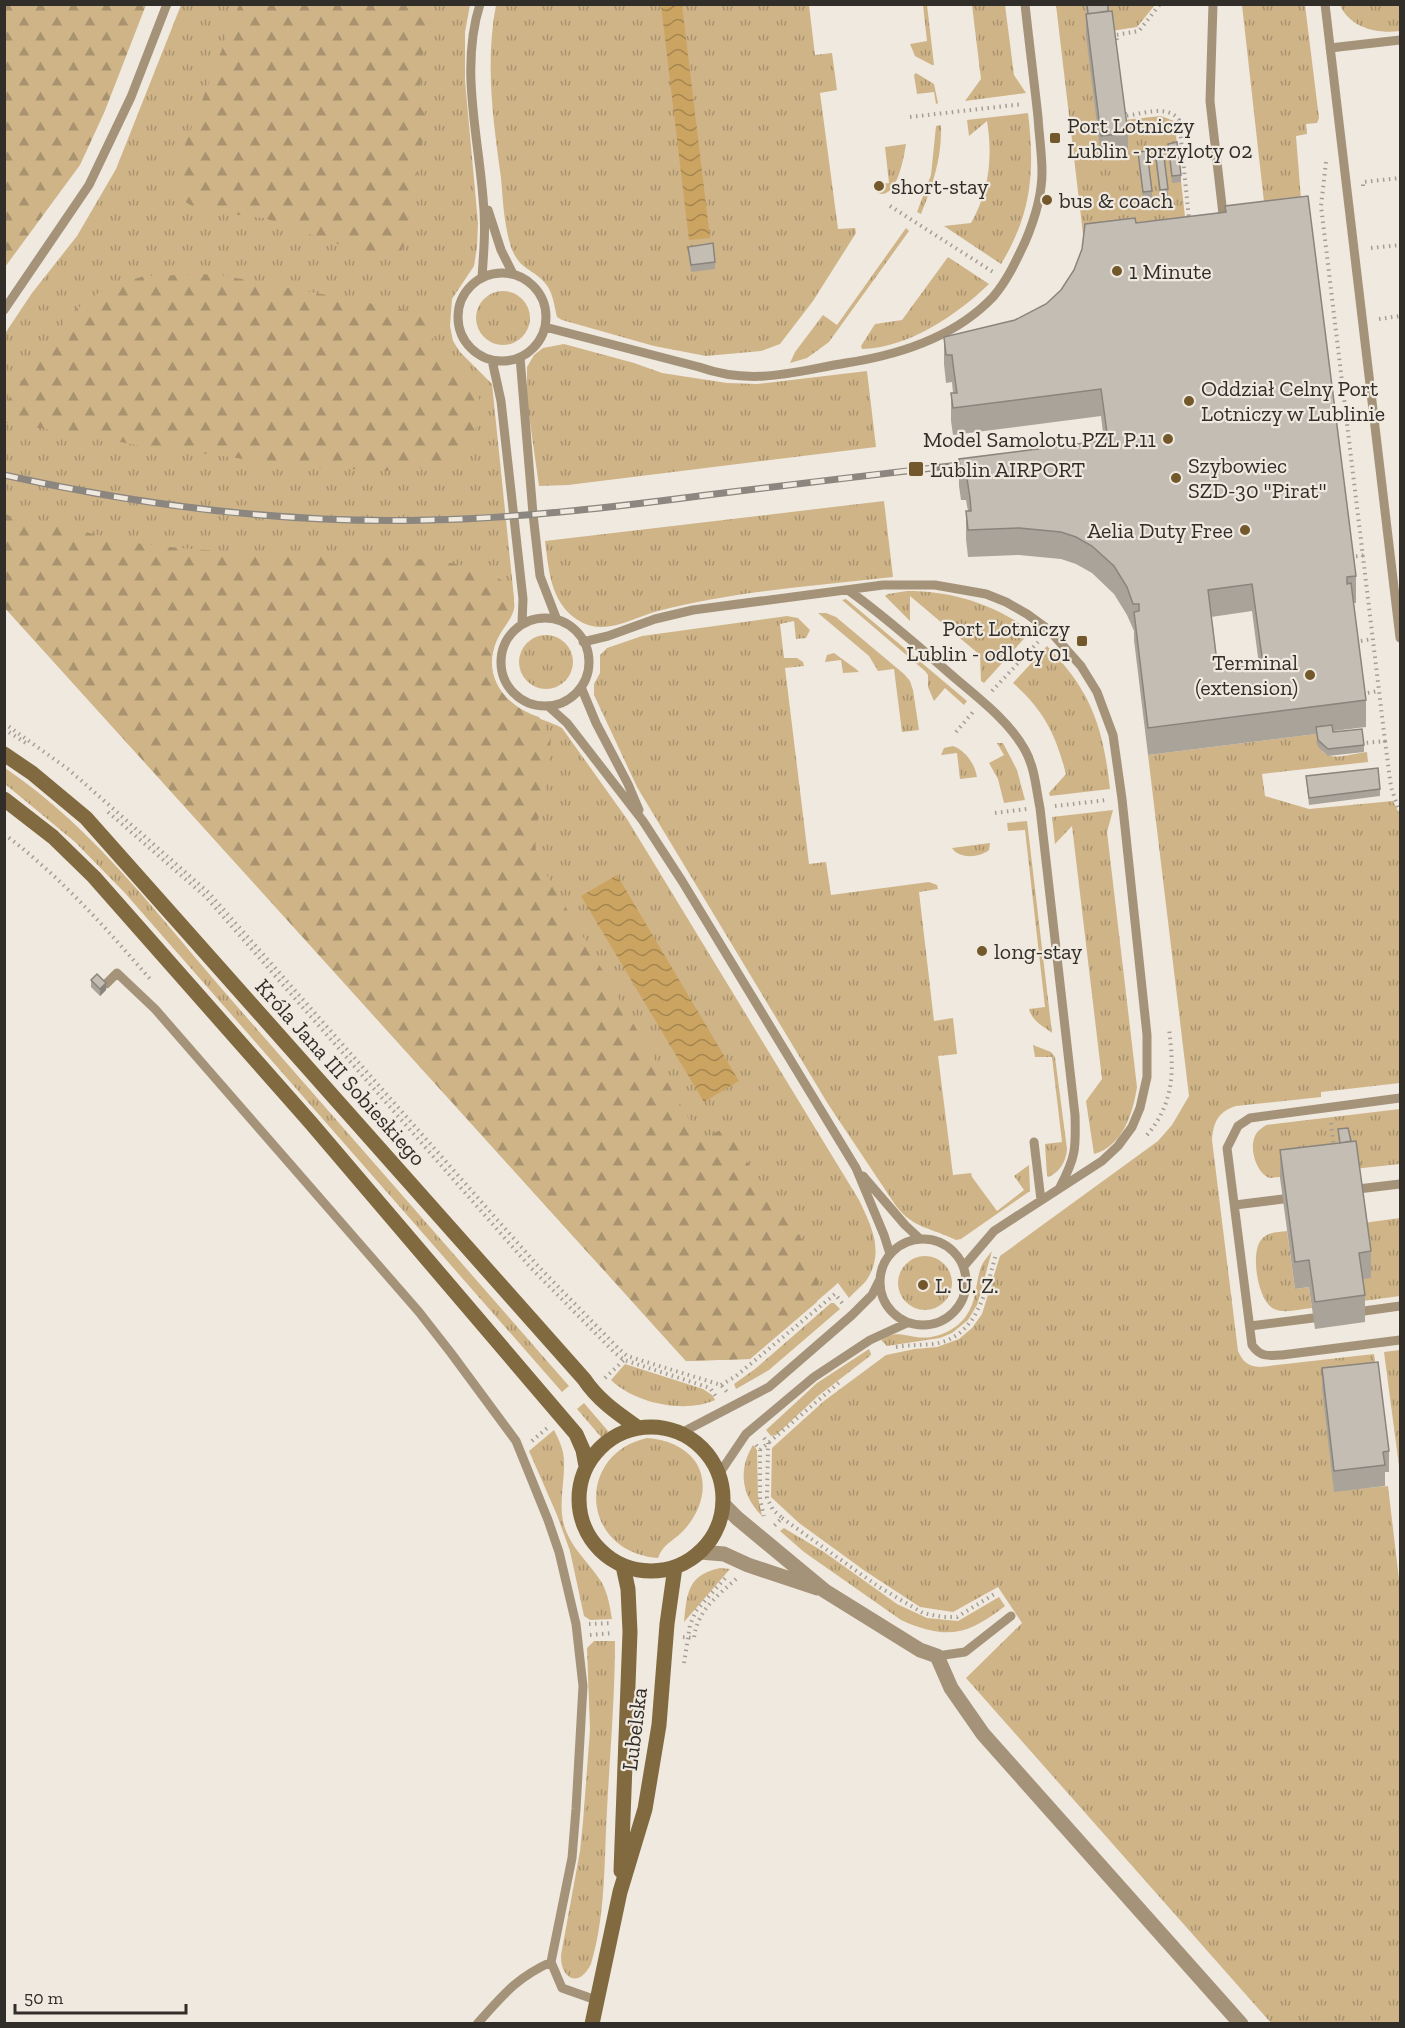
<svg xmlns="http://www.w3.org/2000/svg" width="1405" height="2028" viewBox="0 0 1405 2028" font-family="'Zilla Slab',serif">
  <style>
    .grass { fill: url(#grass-tufts) }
    .forest { fill: url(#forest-firs) }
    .water { fill: url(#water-waves) }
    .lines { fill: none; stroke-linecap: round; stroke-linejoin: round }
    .path { stroke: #a49e97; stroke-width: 4; stroke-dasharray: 1.5 4.5; stroke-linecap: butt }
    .service { stroke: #a49378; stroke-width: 9 }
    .minor { stroke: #a49378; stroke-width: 15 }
    .secondary { stroke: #816940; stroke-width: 15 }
    .rail-casing { stroke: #8b867f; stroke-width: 7 }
    .rail { stroke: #f0e9df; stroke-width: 4.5; stroke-dasharray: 14; stroke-linecap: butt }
    .wall { fill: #a9a39a; fill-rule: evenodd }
    .shaded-wall { fill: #89847d }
    .building { fill: #c4bdb3; stroke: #89847d; stroke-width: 1.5; fill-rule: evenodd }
    .poi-dot { fill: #72582a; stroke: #f0e9df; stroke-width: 2 }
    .labels { text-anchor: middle; stroke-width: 4.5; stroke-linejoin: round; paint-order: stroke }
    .poi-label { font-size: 22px; fill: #312e2a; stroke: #f0e9df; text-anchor: start }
    .street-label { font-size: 22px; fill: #312e2a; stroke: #f0e9df }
  </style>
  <defs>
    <pattern id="grass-tufts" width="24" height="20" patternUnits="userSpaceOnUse" patternTransform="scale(1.5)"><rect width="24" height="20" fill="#cfb488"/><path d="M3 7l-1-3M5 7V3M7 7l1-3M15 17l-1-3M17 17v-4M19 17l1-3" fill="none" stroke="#a9936f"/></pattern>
    <pattern id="forest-firs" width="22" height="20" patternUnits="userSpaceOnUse" patternTransform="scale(1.5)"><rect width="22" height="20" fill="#cfb488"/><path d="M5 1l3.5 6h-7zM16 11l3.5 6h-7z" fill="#a9936f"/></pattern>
    <pattern id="water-waves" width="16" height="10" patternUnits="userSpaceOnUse" patternTransform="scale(1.5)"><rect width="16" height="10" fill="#cba461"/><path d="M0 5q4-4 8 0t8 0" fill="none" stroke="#a58650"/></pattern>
  </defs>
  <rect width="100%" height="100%" fill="#f0e9df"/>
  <path class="grass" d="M 181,5 L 470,5 L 465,32 L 465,81 L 478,223 L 477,247 L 474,266 L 452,299 L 450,326 L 453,341 L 460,352 L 492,384 L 514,598 C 514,616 504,625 497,640 C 484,668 497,698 523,712 C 536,718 549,721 562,728 L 627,819 L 859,1200 C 872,1227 885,1253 866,1281 C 861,1287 854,1292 849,1298 L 838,1283 L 750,1359 L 686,1361 L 5,608 L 4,335 L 32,293 L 77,236 L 116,169 Z
    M 496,5 L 809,5 L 815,55 L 832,53 L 837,90 L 820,93 L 838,229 L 855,228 L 856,233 L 813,301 L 780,344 L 761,351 L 706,356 L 654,346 L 562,320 L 557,317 C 554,305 553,292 545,283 C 531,267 520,271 511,247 C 504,225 503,201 501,178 C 493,120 485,63 496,5 Z
    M 923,5 L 927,5 L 934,65 L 932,65 L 915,56 L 910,44 L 927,41 Z
    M 972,5 L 1005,5 L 1014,75 L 1026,93 L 965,101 L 981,79 Z
    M 1056,5 L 1155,5 L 1137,27 L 1086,35 L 1124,120 L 1161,116 L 1174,121 L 1175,126 L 1185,217 L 1141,222 L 1144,244 L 1085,251 Z
    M 1242,5 L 1305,5 L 1319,118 L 1317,123 L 1306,124 L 1307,134 L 1296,136 L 1303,224 L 1266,220 Z
    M 1340,5 L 1400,5 L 1400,31 C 1377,34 1350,28 1340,5 Z
    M 916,73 L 934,84 L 938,103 L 936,104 L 934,92 L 917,94 L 914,75 Z
    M 1028,113 C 1035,171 1032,213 1001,264 L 944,226 L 971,223 C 989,192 993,157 987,121 L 969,136 L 967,120 Z
    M 941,125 C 942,158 933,184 921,214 L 917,212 L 931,175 L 936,126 Z
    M 906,144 C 904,156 898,194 882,194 C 876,193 874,190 872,185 L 889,183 L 885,147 Z
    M 906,228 L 909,231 L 829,342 L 807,358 L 790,363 L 795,352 L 823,315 L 837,325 Z
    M 948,257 L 989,284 C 957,315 908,348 862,349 L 861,346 L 875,324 L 902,320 Z
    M476 318a27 27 0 1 1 54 0a27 27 0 1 1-54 0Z
    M 564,344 L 634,363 L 662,373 L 727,383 L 757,384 L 867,371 L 876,447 L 568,485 L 539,486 L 527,401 L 527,367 L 534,355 L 543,348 Z
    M 884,501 L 893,577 C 814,586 735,591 658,611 C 635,617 607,635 583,623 C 551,607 549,573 545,541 Z
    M 907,591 C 953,591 993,604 1031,631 L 984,683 L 981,681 L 980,655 L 910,596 L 910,621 L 885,596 L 888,594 Z
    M 846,599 L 967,701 L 964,705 L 945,688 L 934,701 L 928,687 L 928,675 L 925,671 L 842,600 Z
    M 818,613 L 826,613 L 836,617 L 904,674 L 910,681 L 913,690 L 919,730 L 902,732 L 894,669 L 878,671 L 869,656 Z
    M 787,616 L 798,618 L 810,630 L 806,638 L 796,639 L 794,621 L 780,624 L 784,658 L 797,658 L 803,662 L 804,666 L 785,668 L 809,864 L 826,862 L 831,895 L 929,882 L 937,885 L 938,889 L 919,892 L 934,1021 L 953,1018 L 957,1054 L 938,1056 L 953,1175 L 971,1173 L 972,1177 L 997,1211 L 1024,1190 L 1014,1176 L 1029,1165 L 1030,1191 L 961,1239 L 956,1240 C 932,1228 914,1229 896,1206 L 828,1104 L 637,787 L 594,695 L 594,684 L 600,673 L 600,655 L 607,648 L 642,636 Z
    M519 662a27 27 0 1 1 54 0a27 27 0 1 1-54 0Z
    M 1047,646 C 1091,691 1103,726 1110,789 L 1050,796 L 1049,793 L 1066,774 C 1056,735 1044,710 1013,683 Z
    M 834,653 L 856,669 L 859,672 L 843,673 L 841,660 L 825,662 L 827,655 Z
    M 1316,734 C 1321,767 1342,755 1367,752 L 1368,762 L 1262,774 L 1265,796 L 1309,809 L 1393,801 L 1400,815 L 1400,1083 L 1321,1092 L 1321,1097 L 1236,1106 C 1219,1111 1213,1122 1212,1140 L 1238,1351 C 1243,1362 1248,1366 1260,1367 L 1374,1354 L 1378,1383 L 1334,1491 L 1388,1486 L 1400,1588 L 1400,2023 L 1271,2023 L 966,1678 L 1022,1623 L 998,1587 L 953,1612 L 920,1607 L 865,1571 L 799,1523 L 771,1497 L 772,1448 L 824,1401 L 886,1355 L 915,1349 L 937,1347 L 959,1339 L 972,1328 L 982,1314 L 1000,1256 L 1158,1141 L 1172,1125 L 1189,1096 L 1148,755 Z
    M 997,743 L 1003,743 L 1017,770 L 1025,800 L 1004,803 L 998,779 L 989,763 L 1004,755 Z
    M 953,746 C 965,750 975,764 977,777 L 960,779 L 957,753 L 941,755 L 944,748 Z
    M 5,768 C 97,830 162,921 235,1004 C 346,1131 458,1259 569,1386 L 562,1392 L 124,892 L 75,842 L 5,784 Z
    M 1113,810 L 1107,832 L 1137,1087 C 1133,1113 1123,1146 1094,1154 L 1086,1101 L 1102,1079 L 1072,826 L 1055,844 L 1052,817 Z
    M 1027,821 L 1052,1033 C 1043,1026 1032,1021 1029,1009 L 1045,1007 L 1025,830 L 1008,831 L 1007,823 Z
    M 990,843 L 989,850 C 979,858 959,859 952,848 Z
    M 1033,1045 L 1051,1052 L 1055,1057 L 1067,1149 C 1066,1162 1060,1171 1049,1177 L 1047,1176 L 1045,1144 L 1062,1142 L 1052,1057 L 1035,1057 Z
    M 1400,1109 L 1400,1164 L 1269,1178 C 1256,1172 1249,1149 1255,1136 C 1257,1131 1262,1128 1266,1125 Z
    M 1400,1218 L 1400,1296 L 1363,1301 L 1359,1280 L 1363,1223 Z
    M 1287,1231 L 1295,1289 L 1309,1287 L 1312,1308 C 1300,1309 1285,1314 1274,1309 C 1258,1302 1250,1254 1261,1240 C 1267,1232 1278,1232 1287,1231 Z
    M 992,1251 L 977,1305 L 968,1320 L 952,1333 L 940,1338 L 887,1346 L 881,1340 C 896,1331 900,1335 916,1337 C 934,1340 956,1331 966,1316 C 977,1301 975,1284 981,1267 C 983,1262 988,1256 992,1251 Z
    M898 1283a27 27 0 1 1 54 0a27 27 0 1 1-54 0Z
    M 831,1303 L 834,1303 L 840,1309 L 769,1370 L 736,1389 L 734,1384 L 755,1369 Z
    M 869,1349 L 871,1354 L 870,1356 L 818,1396 L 776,1435 L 771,1436 L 766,1430 L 817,1383 Z
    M 1400,1350 L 1400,1463 L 1399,1466 L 1384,1352 Z
    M 625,1364 L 703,1389 L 712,1395 L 715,1400 C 685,1414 634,1403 611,1380 Z
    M 584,1403 L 608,1431 L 605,1437 L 601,1437 L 577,1409 Z
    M 554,1430 C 559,1440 564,1450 564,1461 C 565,1483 558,1503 564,1525 C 571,1549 590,1563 602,1583 C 608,1594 610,1607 612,1619 L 590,1620 L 584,1616 L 570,1551 L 557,1515 L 529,1451 Z
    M 647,1438 C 665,1439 684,1446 695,1461 C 711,1485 700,1514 682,1532 C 672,1542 663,1544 658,1558 C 580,1552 575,1454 647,1438 Z
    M 753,1445 L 757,1450 L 758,1497 L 762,1516 C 741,1495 738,1470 753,1445 Z
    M 784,1528 L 824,1552 L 897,1604 L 927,1618 L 958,1621 L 999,1597 L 1005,1606 C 967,1636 946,1640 901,1620 L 804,1552 L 780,1531 Z
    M 720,1568 L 730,1569 L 684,1622 C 687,1594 687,1575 720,1568 Z
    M 594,1641 L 615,1641 C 615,1697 610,1753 607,1810 C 604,1861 606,1914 591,1964 C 579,1989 560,1979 561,1955 L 580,1851 L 583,1822 L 590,1730 L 587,1648 Z"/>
  <path class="forest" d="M 5,4 L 146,5 L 104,113 L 80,165 L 5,267 Z
    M 239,5 L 428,5 L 419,98 L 425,115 L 422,147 L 402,250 L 392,255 L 369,255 L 264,218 L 198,210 L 184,201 L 177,180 L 181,155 Z
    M 215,274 L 427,314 L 436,352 L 453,372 L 476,388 L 481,406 L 475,432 L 461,452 L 437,466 L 386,471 L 279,465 L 218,455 L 163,450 L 78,434 L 7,423 L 5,419 L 5,404 L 72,312 L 106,288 L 144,276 Z
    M 5,515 C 25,519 46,522 67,527 C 88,532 108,539 129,542 C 168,548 208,550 247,553 C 285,555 323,555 361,557 C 401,558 469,558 503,581 C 510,586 516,600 514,609 C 511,621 501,630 496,641 C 481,676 506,707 539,717 L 551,738 L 546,787 L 535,833 L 536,856 L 701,1140 L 726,1127 L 751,1168 L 805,1244 L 819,1280 L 817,1302 L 750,1359 L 686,1361 L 5,608 Z"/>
  <path class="water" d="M 661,5 L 682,5 L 710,238 L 689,240 Z
    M 617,875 L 739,1081 L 704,1102 L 581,896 Z"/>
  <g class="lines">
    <path class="path" d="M 1117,40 L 1116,35 L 1139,31 L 1160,4
      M 1125,112 L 1125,116 C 1141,114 1168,104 1179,120 L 1189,219
      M 910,117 L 1023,104
      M 1326,162 L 1321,206 L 1385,741 L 1365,743
      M 1363,186 L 1363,182 L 1400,178
      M 890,206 L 993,272
      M 1371,248 L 1400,245
      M 1379,319 L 1400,316
      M 1350,557 L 1367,555
      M 1355,642 L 1372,639
      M 992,691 L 1038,642
      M 1362,694 L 1378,691
      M 4,723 L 68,769 L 209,893 L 539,1267 L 619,1349 L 627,1356 L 721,1385 L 727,1392
      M 4,729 L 29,745
      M 956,732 L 973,712
      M 1385,741 L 1391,787 L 1400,814
      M 1055,806 L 1107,800
      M 108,812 L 206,897 L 531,1268 L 615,1353 L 624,1360 L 710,1388 L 717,1398
      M 995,813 L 1027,809
      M 4,834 C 60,876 105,927 150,979
      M 1331,1123 L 1334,1148
      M 1147,1135 C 1175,1102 1174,1070 1169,1029
      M 896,1347 C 909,1345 921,1345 933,1344 C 978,1338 986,1289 996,1254
      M 605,1378 L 624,1360
      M 721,1385 L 736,1376 L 835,1294 L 843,1304
      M 764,1438 L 768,1443 L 767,1498 L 773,1510 L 782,1518 L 773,1527
      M 532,1441 L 547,1428
      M 756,1445 L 760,1450 L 760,1500 L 764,1516
      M 760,1450 L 842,1380
      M 782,1518 L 879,1587 L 923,1613 L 942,1617 L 957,1617 L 996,1593
      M 589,1624 L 612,1623
      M 590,1635 L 613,1633
      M 683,1637 L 694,1638 C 697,1611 717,1596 736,1579
      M 684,1663 L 690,1625 L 696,1611 L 727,1576"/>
    <path class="service" d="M 480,4 C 460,67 478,134 483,198 C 486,224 484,250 482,277
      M 1213,4 L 1210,101 L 1224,223
      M 1325,4 L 1400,638
      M 1330,48 L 1400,40
      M 488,210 L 501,250 L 513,274
      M458 317a44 44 0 1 1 88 0a44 44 0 1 1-88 0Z
      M 4,310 L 89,185 L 131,97 L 167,4
      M 545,327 L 699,367 C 753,386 792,372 846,363 C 899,355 955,337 993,297 C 1007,281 1016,261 1025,242 C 1034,221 1042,195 1042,172 C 1042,154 1039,135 1038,117 C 1034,80 1029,42 1025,4
      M 520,357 L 533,514 L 540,576 L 557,620
      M 492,360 L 501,401 L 523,599 L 522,624
      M 848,590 C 883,615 915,643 948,672 C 974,695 1008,719 1025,750 C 1035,768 1036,789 1040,808 L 1075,1115 C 1076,1148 1076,1157 1060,1187
      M501 662a44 44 0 1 1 88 0a44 44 0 1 1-88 0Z
      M 583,642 L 608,636 L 655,619 L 693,610 L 883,585 L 935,585 L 986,594 L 1006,602 L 1027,614 L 1049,630 L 1081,666 L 1097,692 L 1113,735 L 1122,799 L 1147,1035 L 1147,1077 L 1140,1108 L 1132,1127 L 1118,1146 L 1102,1161 L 994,1231 L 964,1266
      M 581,687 L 596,723 L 628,784 L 639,810
      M 548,706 L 567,723 L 643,821 L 682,881 L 856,1168 L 884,1235 L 890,1254
      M 106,984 L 117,973 L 155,1009 L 419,1312 L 451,1353 L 516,1441 L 548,1520 L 559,1552 L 576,1624 L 583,1686 L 576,1809 L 572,1858 L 551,1962 L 562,1988 L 596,2000
      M 1400,1098 L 1250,1118 L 1238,1126 L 1227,1148 L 1252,1345 C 1260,1357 1268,1356 1282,1355 L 1400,1340
      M 1034,1142 L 1041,1200
      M 863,1176 L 905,1225 L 919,1238
      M 1358,1189 L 1400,1184
      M 1235,1205 L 1283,1199
      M880 1282a43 43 0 1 1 86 0a43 43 0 1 1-86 0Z
      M 1364,1311 L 1400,1306
      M 1250,1326 L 1313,1318
      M 681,1433 L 769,1387 L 852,1315 L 872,1295 L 879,1281
      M 719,1474 L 746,1434 L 814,1377 L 870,1340 L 907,1323
      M 937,1656 L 965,1652 L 1011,1616
      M 477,2024 C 503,1995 516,1978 551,1962"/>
    <path class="minor" d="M 723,1504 L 737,1518 L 825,1591 L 920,1650 L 937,1656 L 951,1688 L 983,1734 L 1241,2024
      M 700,1552 L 724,1554 L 748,1565 L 817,1588"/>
    <path class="secondary" d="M 4,754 L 32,773 L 86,818 L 584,1379 C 598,1400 617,1413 637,1427
      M 4,799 L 53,837 L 94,877 L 311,1123 L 576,1434 L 583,1450 L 586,1466
      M579 1499a72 72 0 1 1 144 0a72 72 0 1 1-144 0Z
      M 621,1871 L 630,1632 L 628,1589 L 623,1566
      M 592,2024 L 620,1892 L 645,1809 L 659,1725 L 667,1624 L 675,1567"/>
    <defs>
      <path id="rail" d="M 4,475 C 144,506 286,524 429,520 C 522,518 615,507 707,495 C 797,484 886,473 976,463"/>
    </defs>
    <use href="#rail" class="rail-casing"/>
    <use href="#rail" class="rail"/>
  </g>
  <path class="wall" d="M 1086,4 L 1128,133 L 1128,153 L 1101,157 L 1086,35 L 1086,14 L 1087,14 Z
    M 1168,144 L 1181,175 L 1181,182 L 1172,183 Z
    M 1155,150 L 1168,189 L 1168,196 L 1160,197 L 1155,157 Z
    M 1138,152 L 1152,191 L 1152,198 L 1143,199 Z
    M 1136,223 L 1356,576 L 1356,603 L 1353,603 L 1366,700 L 1366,727 L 1333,731 L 1333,732 L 1364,745 L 1364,752 L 1328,756 L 1318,747 L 1316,734 L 1148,755 L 1134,640 L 1134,631 L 1127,615 L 1114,594 L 1092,573 L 1076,564 L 1061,559 L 1019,555 L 968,557 L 966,539 L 966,511 L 968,511 L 966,500 L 961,500 L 959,486 L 959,459 L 1104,441 L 1101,416 L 953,435 L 951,421 L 951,393 L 953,393 L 952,382 L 946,383 L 944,364 L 944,337 L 1015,320 L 1046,304 ZM 1252,611 L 1259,665 L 1218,670 L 1211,617 Z
    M 688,247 L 715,262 L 715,269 L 691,272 Z
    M 1306,776 L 1380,789 L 1380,796 L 1309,805 Z
    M 91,980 L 106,990 L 100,996 L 91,987 Z
    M 1338,1129 L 1371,1251 L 1371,1278 L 1363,1279 L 1365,1295 L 1365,1322 L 1315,1329 L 1309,1287 L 1295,1289 L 1280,1178 L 1280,1150 L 1339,1143 Z
    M 1322,1368 L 1389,1451 L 1389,1472 L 1385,1472 L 1385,1486 L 1334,1492 L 1322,1389 Z"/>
  <path class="shaded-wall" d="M 106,983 L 106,990 L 100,996 L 100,989 Z"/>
  <path class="building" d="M 1087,4 L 1108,4 L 1108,11 L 1088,14 Z
    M 1112,11 L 1128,133 L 1101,136 L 1086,14 Z
    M 1177,142 L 1181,175 L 1172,176 L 1168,144 Z
    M 1163,149 L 1168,189 L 1160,190 L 1155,150 Z
    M 1147,151 L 1152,191 L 1143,192 L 1138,152 Z
    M 1308,196 L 1356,576 L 1347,577 L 1347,584 L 1351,583 L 1366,700 L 1148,728 L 1134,612 L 1139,611 L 1139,604 L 1133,604 L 1127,587 L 1114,566 L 1092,546 L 1076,537 L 1061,532 L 1019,528 L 968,530 L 966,511 L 971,511 L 970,498 L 966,472 L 961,473 L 959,459 L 1108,440 L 1101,389 L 953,408 L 951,393 L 957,393 L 953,364 L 952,355 L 946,355 L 944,337 L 1015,320 L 1046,304 L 1061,290 L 1074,270 L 1082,249 L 1085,224 L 1135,218 L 1136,223 L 1160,220 L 1226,212 L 1225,206 ZM 1252,584 L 1263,664 L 1218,670 L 1208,590 Z
    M 713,243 L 715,262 L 691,265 L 688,247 Z
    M 1332,725 L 1333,732 L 1362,729 L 1364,745 L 1328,749 L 1318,740 L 1316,727 Z
    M 1378,768 L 1380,789 L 1309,798 L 1306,776 Z
    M 97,974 L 106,983 L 100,989 L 91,980 Z
    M 1348,1128 L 1351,1141 L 1340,1143 L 1338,1129 Z
    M 1356,1141 L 1371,1251 L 1359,1253 L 1365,1295 L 1315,1302 L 1309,1260 L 1295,1262 L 1280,1150 Z
    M 1378,1362 L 1389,1451 L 1383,1452 L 1385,1465 L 1334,1471 L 1322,1368 Z"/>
  <g class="poi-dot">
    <rect x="1049" y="132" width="12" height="12" rx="3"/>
    <circle cx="879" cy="186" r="6"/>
    <circle cx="1047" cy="200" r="6"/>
    <circle cx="1117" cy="271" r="6"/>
    <circle cx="1189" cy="401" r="6"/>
    <circle cx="1168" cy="439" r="6"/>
    <rect x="908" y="461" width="16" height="16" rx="3"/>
    <circle cx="1176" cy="478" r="6"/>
    <circle cx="1245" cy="530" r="6"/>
    <rect x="1076" y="635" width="12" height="12" rx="3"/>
    <circle cx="1310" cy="675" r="6"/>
    <circle cx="982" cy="951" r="6"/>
    <circle cx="923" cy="1285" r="6"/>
  </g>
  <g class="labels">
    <g class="poi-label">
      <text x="1067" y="133">Port Lotniczy<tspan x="1067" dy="25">Lublin - przyloty 02</tspan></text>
      <text x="891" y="194">short-stay</text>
      <text x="1059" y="208">bus &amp; coach</text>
      <text x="1129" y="279">1 Minute</text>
      <text x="1201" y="396">Oddział Celny Port<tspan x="1201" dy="25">Lotniczy w Lublinie</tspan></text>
      <text x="1156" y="447" text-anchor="end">Model Samolotu PZL P.11</text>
      <text x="1188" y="473">Szybowiec<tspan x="1188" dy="25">SZD-30 "Pirat"</tspan></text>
      <text x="930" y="477">Lublin AIRPORT</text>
      <text x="1233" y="538" text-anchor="end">Aelia Duty Free</text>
      <text x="1070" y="636" text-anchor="end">Port Lotniczy<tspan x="1070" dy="25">Lublin - odloty 01</tspan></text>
      <text x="1298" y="670" text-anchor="end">Terminal<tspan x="1298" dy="25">(extension)</tspan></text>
      <text x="994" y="959">long-stay</text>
      <text x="935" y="1293">L. U. Z.</text>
    </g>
    <g class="street-label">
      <text transform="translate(341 1072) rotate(48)" y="8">Króla Jana III Sobieskiego</text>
      <text transform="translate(634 1729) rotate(-83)" y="8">Lubelska</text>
    </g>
  </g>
  <rect width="1405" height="2028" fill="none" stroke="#312e2a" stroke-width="12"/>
  <path d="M15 2004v9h171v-9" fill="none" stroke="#312e2a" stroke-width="3"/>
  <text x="24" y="2004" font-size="18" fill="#312e2a" stroke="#f0e9df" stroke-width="4.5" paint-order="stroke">50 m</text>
</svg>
